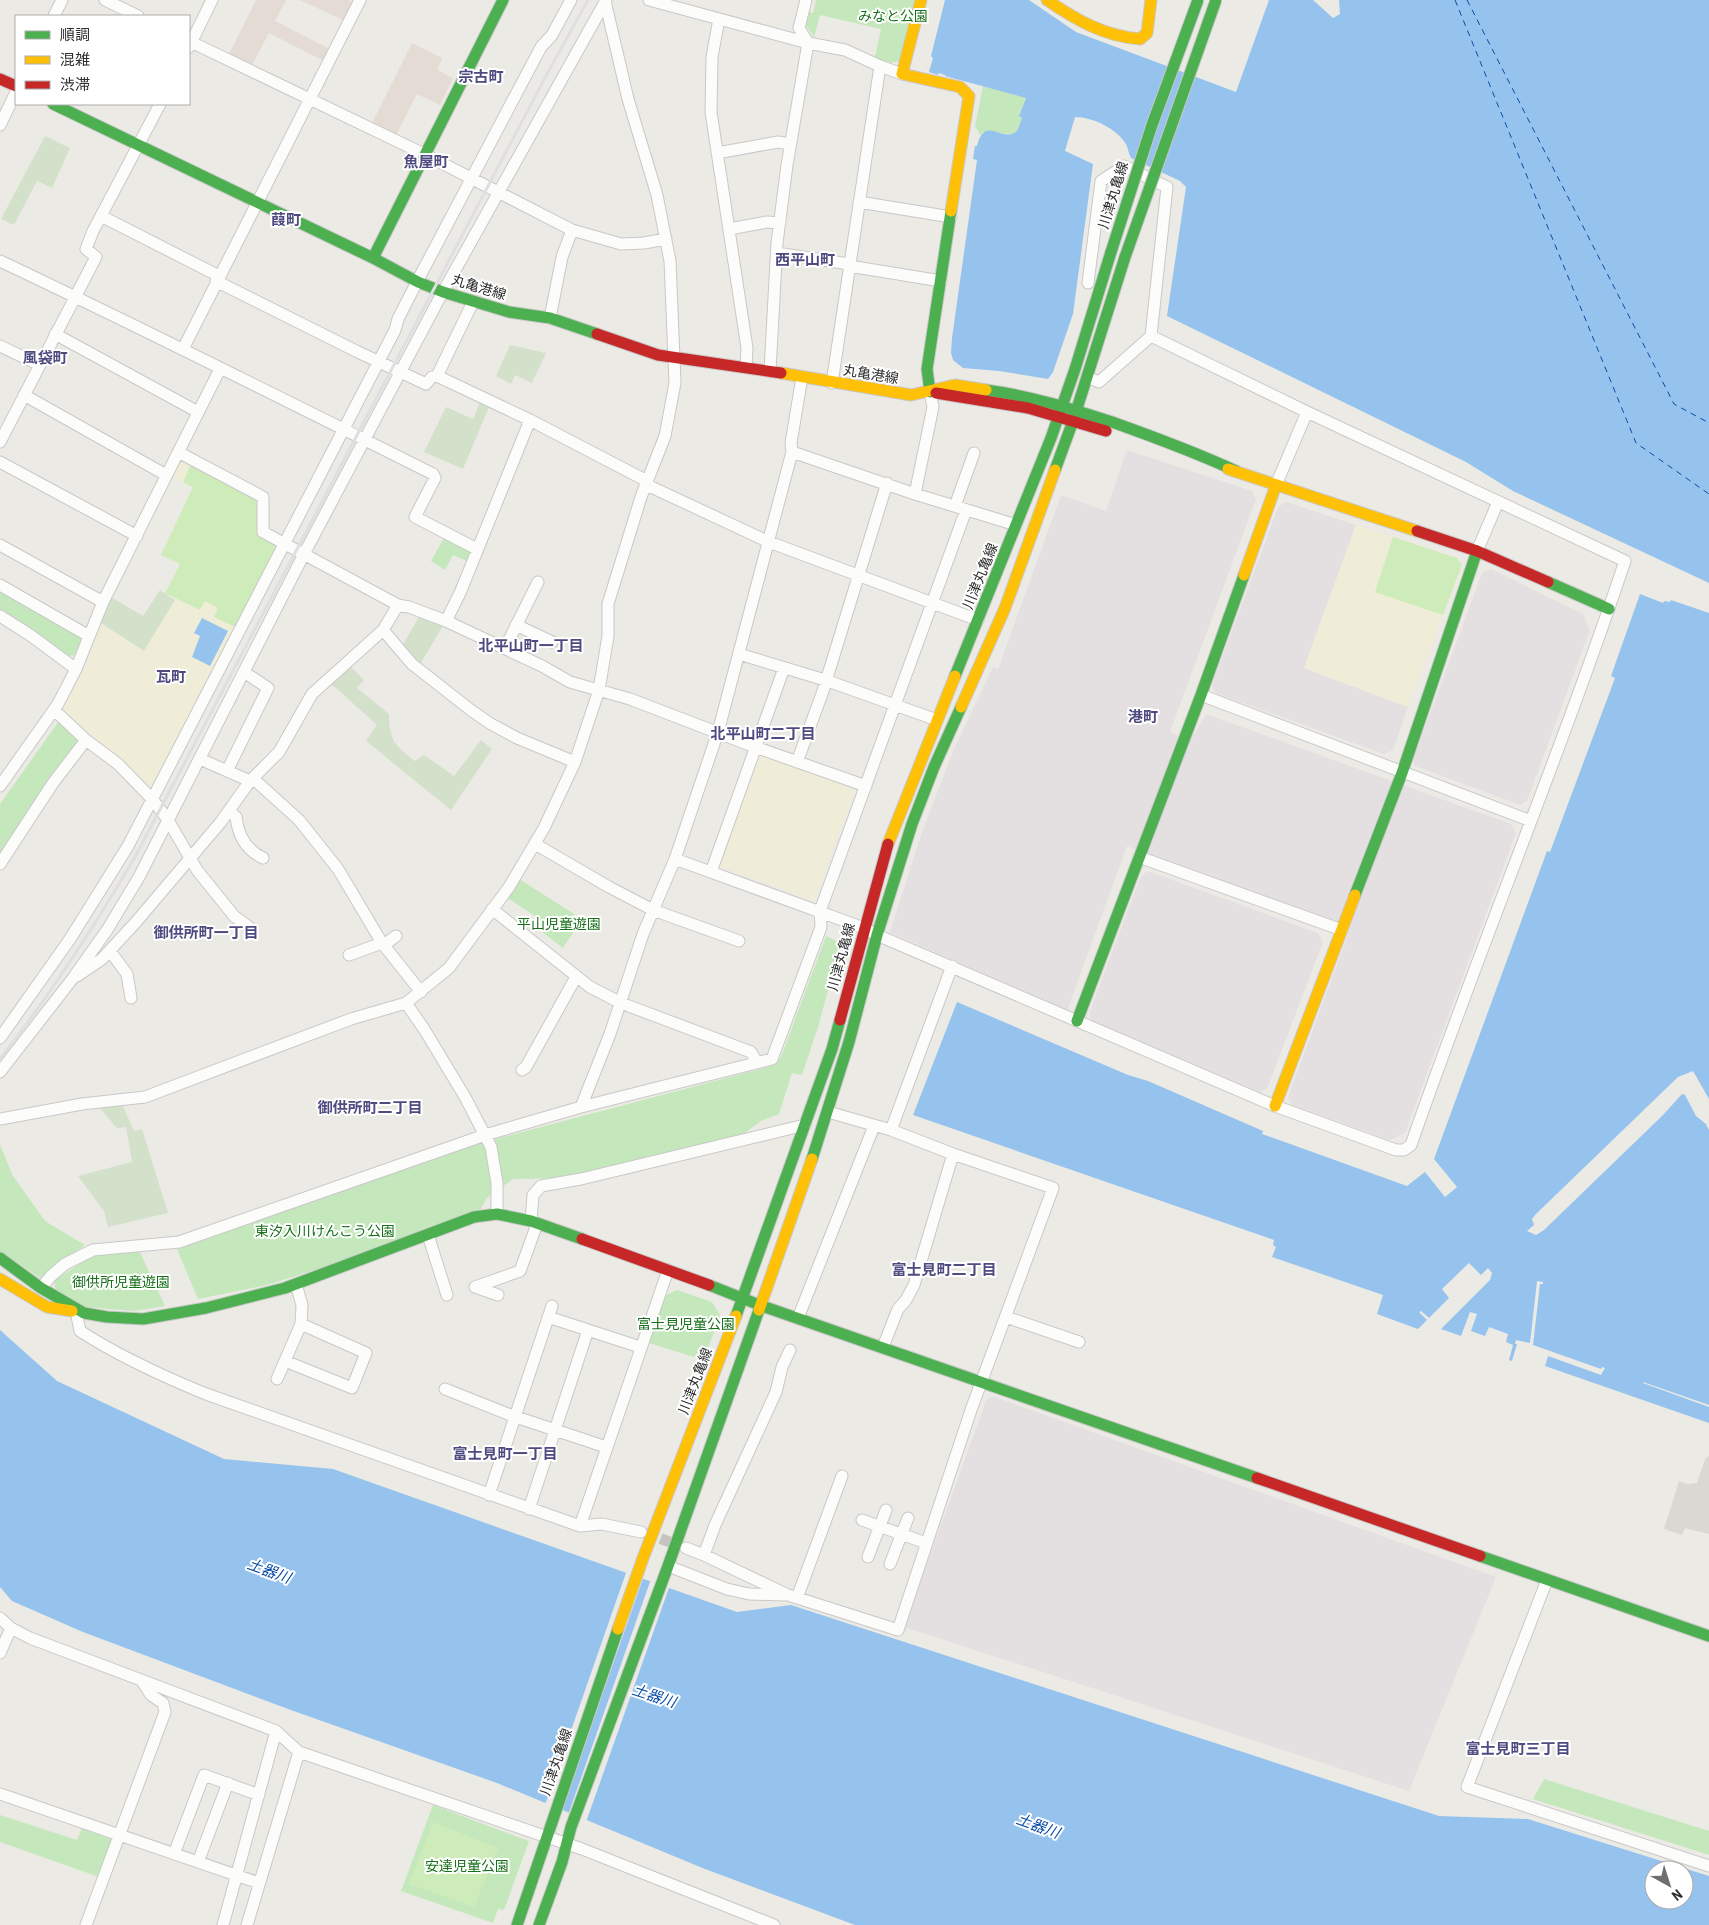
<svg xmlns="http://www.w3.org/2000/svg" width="1709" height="1925" viewBox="0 0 1709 1925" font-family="'Roboto Condensed','Noto Sans JP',sans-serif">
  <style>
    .industrial { fill: #e4e0e2 }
    .education { fill: #efecd8 }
    .medical { fill: #e5dbd5 }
    .green { fill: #c4e8bc }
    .cemetery { fill: #d3e1cb }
    .pitch { fill: #ceecb9 }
    .plaza { fill: #dad8d2 }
    .water { fill: #95c3ee; fill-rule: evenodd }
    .pier { fill: #eceae4 }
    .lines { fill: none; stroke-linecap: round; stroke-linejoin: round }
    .ferry { stroke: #094ca6; stroke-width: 1; stroke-dasharray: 6 5; stroke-linecap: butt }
    .street-tunnel { stroke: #c6c4bf; stroke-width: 11; stroke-dasharray: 11 5.5; stroke-linecap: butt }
    .street-casing { stroke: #c9c8c8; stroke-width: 13 }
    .fast-casing { stroke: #c9c8c8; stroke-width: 13 }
    .slow-casing { stroke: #c9c8c8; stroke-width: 13 }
    .jam-casing { stroke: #c9c8c8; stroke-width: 13 }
    .street { stroke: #fcfcfb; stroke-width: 11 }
    .fast { stroke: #4caf50; stroke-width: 11 }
    .slow { stroke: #ffc107; stroke-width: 11 }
    .jam { stroke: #c62828; stroke-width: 11 }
    .rail { stroke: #dfdfe1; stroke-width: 3 }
    .fast-bridge-casing { stroke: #c9c8c8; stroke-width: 13; stroke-linecap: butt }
    .fast-bridge { stroke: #4caf50; stroke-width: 11 }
    .labels { text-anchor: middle; stroke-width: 4; stroke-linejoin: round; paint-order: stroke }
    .park-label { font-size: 14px; fill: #186f1a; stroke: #fff }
    .street-label { font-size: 14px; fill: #2d2d2d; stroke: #fff }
    .neighbourhood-label { font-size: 15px; font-weight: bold; fill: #4e4b80; stroke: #fff }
    .water-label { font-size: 15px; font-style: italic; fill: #094ca6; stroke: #fff }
  </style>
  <rect width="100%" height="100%" fill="#eceae4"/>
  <path class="industrial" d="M 1127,450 L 1252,491 L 1256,499 L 1170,732 L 1191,739 L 1206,714 L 1511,824 L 1516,833 L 1405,1133 L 1390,1140 L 1292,1105 L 1288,1097 L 1350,929 L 1127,846 L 1067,1011 L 890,932 L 921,835 L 953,751 L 993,667 L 998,669 L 1061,495 L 1106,511 Z
    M 1286,502 L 1356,525 L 1304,668 L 1408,707 L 1393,750 L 1384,754 L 1215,693 L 1212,685 L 1278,507 Z
    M 1491,569 L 1583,614 L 1590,630 L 1527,801 L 1520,805 L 1415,766 L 1413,760 L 1482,573 Z
    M 1148,871 L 1318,933 L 1323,942 L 1267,1089 L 1259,1092 L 1092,1021 L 1089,1013 L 1141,876 Z
    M 992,1396 L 1496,1577 L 1409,1791 L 904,1627 L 986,1401 Z"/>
  <path class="education" d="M 185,460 L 191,464 L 257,586 L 150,788 L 111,755 L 64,711 L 63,704 L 87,664 L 89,658 L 89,651 L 98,621 L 144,651 L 175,600 L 165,593 L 180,564 L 161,555 L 193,487 L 175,478 L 172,472 L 175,466 Z
    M 1356,525 L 1457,558 L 1462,565 L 1408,707 L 1304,668 Z
    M 760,754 L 853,788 L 855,790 L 814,901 L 719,866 L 718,863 L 756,756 Z"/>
  <path class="medical" d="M 256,0 L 286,0 L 275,21 L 330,49 L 324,61 L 269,33 L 251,67 L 228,56 Z
    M 300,0 L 348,0 L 354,3 L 345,21 Z
    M 412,43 L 442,58 L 437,70 L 453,78 L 440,105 L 417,94 L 395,137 L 371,125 Z"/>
  <path class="green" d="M 816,0 L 915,0 L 899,61 C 889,64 884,63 875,57 L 881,29 L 820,15 L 814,37 L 805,24 L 808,12 L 813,13 Z
    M 983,86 L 1026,97 L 1019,116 L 1022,118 L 1017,131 L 1014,134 L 983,132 L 980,135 L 975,126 Z
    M 444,538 L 471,552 L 467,561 L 453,555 L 445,570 L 431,561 Z
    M 0,591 L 83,637 L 74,655 L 69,656 L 0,611 Z
    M 59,721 L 79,740 L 21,821 L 0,853 L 0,804 Z
    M 519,879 L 582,919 L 563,948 L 533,925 L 538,918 L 506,897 Z
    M 826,936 L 841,943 L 818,1027 L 802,1075 L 792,1073 L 779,1114 L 761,1121 L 742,1135 L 568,1178 L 513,1179 L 487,1198 L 480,1210 L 324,1267 L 267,1285 L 198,1299 L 176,1247 L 466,1147 L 768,1067 L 781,1057 Z
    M 0,1145 L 13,1176 L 45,1221 L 85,1245 L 40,1278 L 0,1251 Z
    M 139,1250 L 165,1306 L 134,1311 L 85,1307 L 55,1289 L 54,1281 L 91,1256 Z
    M 677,1290 L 712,1302 L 720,1315 L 704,1360 L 649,1343 L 664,1296 Z
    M 1544,1779 L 1709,1831 L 1709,1855 L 1533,1799 Z
    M 433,1805 L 529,1841 L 504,1910 L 498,1909 L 493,1923 L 401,1891 Z
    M 0,1815 L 77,1840 L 82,1828 L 112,1840 L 99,1877 L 0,1842 Z"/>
  <path class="cemetery" d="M 45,136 L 70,148 L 52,188 L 37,181 L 14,225 L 1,219 Z
    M 510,345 L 546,353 L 532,383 L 515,375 L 511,384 L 496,376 Z
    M 480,402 L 489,407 L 463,469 L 424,452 L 446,407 L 473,419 Z
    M 160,590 L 175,600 L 144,651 L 98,621 L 111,597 L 143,616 Z
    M 420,615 L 444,624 L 421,663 L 401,648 Z
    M 349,665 L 364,680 L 357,688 L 389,714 C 389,740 395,746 415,761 L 424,755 L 454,776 L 481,740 L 492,749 L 451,810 L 366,741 L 377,725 L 335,687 L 328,684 Z
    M 123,1106 L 134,1131 L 142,1129 L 168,1213 L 108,1227 L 104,1211 L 78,1176 L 132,1162 L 126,1127 L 117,1128 L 99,1107 Z"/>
  <path class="pitch" d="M 191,464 L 256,497 L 260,506 L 258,529 L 277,545 L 235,627 L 214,617 L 218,608 L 205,601 L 200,610 L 165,593 L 180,564 L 161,555 L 193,487 L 183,482 Z
    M 1393,537 L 1457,558 L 1462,565 L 1443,615 L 1375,592 Z
    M 433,1822 L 498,1848 L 474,1907 L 409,1884 Z"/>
  <path class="plaza" d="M 1709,1456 L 1709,1534 L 1685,1528 L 1682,1535 L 1664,1529 L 1679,1481 L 1687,1484 L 1697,1483 L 1705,1459 Z"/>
  <path class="water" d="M 945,0 L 1029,0 L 1076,32 L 1236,92 L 1269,0 L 1313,0 L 1333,18 L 1340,14 L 1339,0 L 1709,0 L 1709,583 L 1513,491 L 1466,462 L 1167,316 L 1186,187 L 1180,181 L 1131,158 C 1129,154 1128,150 1127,146 C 1118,129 1093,117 1075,117 L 1065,151 L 1093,164 L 1073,314 L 1053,372 L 1048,379 L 999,371 L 963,368 L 953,360 L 951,353 L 952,338 L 977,160 L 973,159 L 975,146 L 977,146 C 985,114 1002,144 1017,131 L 1022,118 L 1019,116 L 1026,98 L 945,76 L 945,75 L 939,73 L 938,75 L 929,72 L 933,58 L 931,56 Z
    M 1640,594 L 1663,603 L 1664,601 L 1670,602 L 1671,600 L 1709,613 L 1709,1099 L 1693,1071 L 1678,1077 L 1536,1214 L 1532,1219 L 1534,1225 L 1527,1231 L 1536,1235 L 1544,1230 L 1663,1115 L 1682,1094 L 1685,1095 L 1696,1116 L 1706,1124 L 1709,1130 L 1709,1405 L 1643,1382 L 1643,1383 L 1709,1407 L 1709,1423 L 1545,1366 L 1548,1356 L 1601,1375 L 1605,1368 L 1602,1367 L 1601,1369 L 1533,1345 L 1540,1284 L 1543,1284 L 1543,1282 L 1537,1281 L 1530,1343 L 1516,1340 L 1515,1344 L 1517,1344 L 1512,1361 L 1509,1360 L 1513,1345 L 1506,1342 L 1508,1334 L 1489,1327 L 1485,1336 L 1471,1331 L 1477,1314 L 1470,1312 L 1461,1336 L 1441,1329 L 1490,1280 L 1492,1273 L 1488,1268 L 1481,1275 L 1469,1263 L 1442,1289 L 1449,1298 L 1429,1318 L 1421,1311 L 1419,1312 L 1427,1320 L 1418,1329 L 1377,1314 L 1383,1295 L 1272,1257 L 1276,1247 L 1273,1245 L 1274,1240 L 913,1115 L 957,1002 L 1128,1075 L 1148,1081 L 1263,1131 L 1262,1134 L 1407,1186 L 1425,1172 L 1445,1197 L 1457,1187 L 1434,1159 L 1547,851 L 1550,852 L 1615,678 L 1611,676 Z
    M 202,618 L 228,631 L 210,666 L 192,657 L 200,636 L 194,633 Z
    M 0,1330 L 57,1381 L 224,1459 L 333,1469 L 737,1612 L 791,1605 L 1439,1816 L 1528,1819 L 1709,1876 L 1709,1925 L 855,1925 L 705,1869 L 497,1783 L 288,1709 L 83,1632 L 12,1601 L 0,1587 ZM 1654,1870 L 1684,1870 L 1684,1900 L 1654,1900 Z"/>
  <path class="pier" d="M 627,1570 L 644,1576 L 561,1812 L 545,1805 Z
    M 651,1579 L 670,1585 L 586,1822 L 568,1815 Z"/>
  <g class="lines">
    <path class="ferry" d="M 1455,0 L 1636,443 L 1709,494
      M 1467,0 L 1674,404 L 1709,423"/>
    <path class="street-tunnel" d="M 645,1533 L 681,1546"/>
    <defs>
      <path id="street" d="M 105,0 L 138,16
        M 649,0 L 808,43 L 845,50 L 880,66 L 902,74
        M 54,16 L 62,0
        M 719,19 L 712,57 L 711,112 L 747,348 L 746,367
        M 189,41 L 426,155 L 572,230 L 562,257 L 550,318
        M 189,47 L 212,0
        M 0,125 L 16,92
        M 717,153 L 778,142 L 790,144
        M 859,202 L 951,217
        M 101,216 L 219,276
        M 729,229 L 767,222 L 780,223
        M 572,230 L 621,244 L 644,243 L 666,239
        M 777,253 L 849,264
        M 0,261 C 146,330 289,402 433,474 L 435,478 L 415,517 L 477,549
        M 849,266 L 941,281
        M 216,281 L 358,352 L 426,384 L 432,377 L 437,376 L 473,302
        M 1088,283 L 1101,181 L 1124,166 L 1167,187 L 1151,336
        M 55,334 L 198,412
        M 0,346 L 40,365
        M 183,349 L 360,0
        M 770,371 L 777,243 L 787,165 L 808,43 L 799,28 L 806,0
        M 437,376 L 530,420 L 647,481 L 649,486 L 769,542 L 978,620
        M 832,383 L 880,66
        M 24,395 L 166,475
        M 0,442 L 96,257 L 86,249 L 93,231 L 160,104
        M 178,452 L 263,497 L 263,532 L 398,605 L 409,607 L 446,621 L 542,666 L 570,682 L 630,699 L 755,747 L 866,786
        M 792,452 L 915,494 L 1016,525
        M 0,462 L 137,536
        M 1276,485 L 1307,412
        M 915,494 L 933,407 L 930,392
        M 955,506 L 974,453
        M 0,545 L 103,602
        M 1477,551 L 1498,502
        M 0,585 L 89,636
        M 0,616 L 30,635 L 76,669
        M 446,621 L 460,593 L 530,420
        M 516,625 L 552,642
        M 383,630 L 412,664 L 472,711 L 491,724 L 517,738 L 575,762
        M 505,648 L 538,582
        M 739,654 L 825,680 L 937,720
        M 1201,695 L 1531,821
        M 54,710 L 86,740 L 118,764 L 153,800 L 168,820 L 197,870 L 234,916 L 249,927
        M 200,759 L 250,781 L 257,782 L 299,820 L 338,869 L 382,943 L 421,992
        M 797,762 L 823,691 L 887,483
        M 227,771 L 268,688 L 244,672
        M 0,786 L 58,704 L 76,669 L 103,602 L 220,369
        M 229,811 L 236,817 C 238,835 246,850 263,858
        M 535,844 L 609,887 L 653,910 L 739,941
        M 1139,857 L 1342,930
        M 675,859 L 864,928 L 877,935 L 1275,1106 L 1396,1150 L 1404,1150 L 1411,1145 C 1479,949 1559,758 1625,561 L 1307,412 L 1151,336 L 1099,382 L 1087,377
        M 0,864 L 53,783 L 86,740
        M 711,872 L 784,668
        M 492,909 L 590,987 L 621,1003 L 751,1052 L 757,1062
        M 384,945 L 396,936
        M 110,951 L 127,974 L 131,998
        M 349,955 L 382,943
        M 77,976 L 102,959 L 136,922 L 220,823 L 250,781 L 279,752 L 312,694 L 383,630 L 398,605
        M 406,1003 L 424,1029 L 465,1097 L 491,1147 L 497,1183 L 497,1214
        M 0,1038 L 70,939 L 128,846 L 395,330 L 398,319 L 421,274 L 541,47 L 552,35 L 571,0
        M 522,1070 L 526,1067 L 576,977
        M 0,1072 L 73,978 L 107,930 L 139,877 L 304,554 L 439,299 L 606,0
        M 581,1107 L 610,1034 L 643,934 L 675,859 L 718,732 L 792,452 L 791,443 L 802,377
        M 0,1119 L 82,1104 L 145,1097 L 351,1019 L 406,1003 L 449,968 L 509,887 L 544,828 L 575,762 L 599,690 L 608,636 L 608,604 L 641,497 L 665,436 L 675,383 L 670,261 L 657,195 L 628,99 L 605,1
        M 891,1130 L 952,966
        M 531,1221 L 533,1195 L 541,1186 L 581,1179 L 805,1125
        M 428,1235 L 447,1295
        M 41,1288 L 51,1276 L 65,1264 L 93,1250 L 179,1242 L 485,1135 L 581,1107 L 772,1059 L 821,927 L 820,911 L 966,510
        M 498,1295 L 475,1287 L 520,1271 L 537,1224
        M 76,1311 L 80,1331 C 120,1357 162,1376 206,1394 L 580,1526 L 602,1524 L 641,1532
        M 548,1317 L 640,1347
        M 1006,1317 L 1079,1342
        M 798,1318 L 874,1126
        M 883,1347 L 898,1309 L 906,1300 L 914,1285 L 953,1154
        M 285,1361 L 352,1388 L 366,1353 L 301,1324
        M 277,1379 L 301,1324 L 302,1305 L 296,1284
        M 445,1389 L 513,1416 L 606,1447
        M 489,1495 L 552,1306
        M 529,1509 L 588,1330
        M 862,1520 L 926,1543
        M 580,1526 L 668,1270
        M 686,1548 L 704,1555 L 788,1595 L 898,1630 L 971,1410 L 1053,1188 L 953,1154 L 891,1130 L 828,1112
        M 704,1555 L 715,1525 L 776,1392 L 782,1367 L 790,1350
        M 868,1557 L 886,1510
        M 890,1564 L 908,1518
        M 668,1566 L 727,1589 L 749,1594 L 784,1595
        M 1547,1580 L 1467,1787 L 1709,1866
        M 797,1598 L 842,1476
        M 0,1618 L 11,1628 L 30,1638 L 276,1731 L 299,1752 L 582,1849 L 774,1925
        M 0,1653 L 11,1628
        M 0,1794 L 259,1883
        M 174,1854 L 204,1775 L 259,1795
        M 198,1862 L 228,1783
        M 86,1925 L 165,1712 L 163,1703 L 151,1695 L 142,1681
        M 223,1925 L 276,1731
        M 247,1925 L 299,1752"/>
      <path id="fast" d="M 53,104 L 373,258 L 418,282 L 443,292 L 509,312 L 550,318 L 597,334
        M 373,258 L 503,0
        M 986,390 C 1031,396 1069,408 1112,422 C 1154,437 1195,452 1236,471
        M 930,392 L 927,369 L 951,211
        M 1055,470 L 1073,421 L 1125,257
        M 1548,582 L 1609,609
        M 955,676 L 1051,438 L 1075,369 L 1111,252
        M 1355,895 L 1402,773 L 1477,551
        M 1077,1021 L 1201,695 L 1244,575
        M 812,1159 L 849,1042 L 877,935 L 912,824 L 934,767 L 961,707
        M 0,1258 L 41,1288 L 84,1313 L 107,1317 L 143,1319 L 206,1308 L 285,1288 L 474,1217 L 497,1214 L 531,1221 L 582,1239
        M 709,1285 L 762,1306 L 1257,1478
        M 736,1316 L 832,1049 L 840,1020
        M 1480,1556 L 1709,1636
        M 517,1925 L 618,1629
        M 539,1925 L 562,1862 L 571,1827 L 668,1566 L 759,1310"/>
      <path id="slow" d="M 921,0 L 902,74 L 960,87 L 969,96 L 951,211
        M 1047,0 C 1076,20 1104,36 1140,39 L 1147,33 L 1151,0
        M 781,373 L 911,395 L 955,385 L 986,390
        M 1228,469 L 1417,531
        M 1244,575 L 1276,485
        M 961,707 L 1005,608 L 1055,470
        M 888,844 L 955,676
        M 1275,1106 L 1355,895
        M 0,1279 L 47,1307 L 72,1311
        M 759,1310 L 812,1159
        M 618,1629 L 643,1558 L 736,1316"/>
      <path id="jam" d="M 0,79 L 16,86
        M 597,334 L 658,355 L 781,373
        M 936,393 L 1028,408 L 1106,431
        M 1417,531 L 1477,551 L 1548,582
        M 840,1020 L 888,844
        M 582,1239 L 709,1285
        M 1257,1478 L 1480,1556"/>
    </defs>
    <use href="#street" class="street-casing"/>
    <use href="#fast" class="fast-casing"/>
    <use href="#slow" class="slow-casing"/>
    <use href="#jam" class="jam-casing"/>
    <use href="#street" class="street"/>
    <use href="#fast" class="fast"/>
    <use href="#slow" class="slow"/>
    <use href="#jam" class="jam"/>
    <path class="rail" d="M 0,1059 C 50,995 94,927 135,857 L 547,74 L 588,0"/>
    <defs>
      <path id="fast-bridge" d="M 1111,252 L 1152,125 L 1198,0
        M 1125,257 L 1216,0"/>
    </defs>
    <use href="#fast-bridge" class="fast-bridge-casing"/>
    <use href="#fast-bridge" class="fast-bridge"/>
  </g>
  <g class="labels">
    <g class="park-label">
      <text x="893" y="21">みなと公園</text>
      <text x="559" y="929">平山児童遊園</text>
      <text x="325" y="1236">東汐入川けんこう公園</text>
      <text x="121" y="1287">御供所児童遊園</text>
      <text x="686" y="1329">富士見児童公園</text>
      <text x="467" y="1871">安達児童公園</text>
    </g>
    <g class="street-label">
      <text transform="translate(1113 195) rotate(-73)" y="5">川津丸亀線</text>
      <text transform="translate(479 287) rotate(17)" y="5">丸亀港線</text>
      <text transform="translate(871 374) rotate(9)" y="5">丸亀港線</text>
      <text transform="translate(980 576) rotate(-68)" y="5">川津丸亀線</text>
      <text transform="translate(841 957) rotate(-75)" y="5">川津丸亀線</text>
      <text transform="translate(695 1381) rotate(-69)" y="5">川津丸亀線</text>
      <text transform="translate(556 1762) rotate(-71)" y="5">川津丸亀線</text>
    </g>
    <g class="neighbourhood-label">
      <text x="481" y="82">宗古町</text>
      <text x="426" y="167">魚屋町</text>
      <text x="286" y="225">葭町</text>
      <text x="805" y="265">西平山町</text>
      <text x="45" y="363">風袋町</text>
      <text x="531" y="651">北平山町一丁目</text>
      <text x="171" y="682">瓦町</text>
      <text x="1143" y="722">港町</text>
      <text x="763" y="739">北平山町二丁目</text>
      <text x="206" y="938">御供所町一丁目</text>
      <text x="370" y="1113">御供所町二丁目</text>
      <text x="944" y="1275">富士見町二丁目</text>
      <text x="505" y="1459">富士見町一丁目</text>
      <text x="1518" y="1754">富士見町三丁目</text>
    </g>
    <g class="water-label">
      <text transform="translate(269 1571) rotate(20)" y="5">土器川</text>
      <text transform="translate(654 1696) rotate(18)" y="5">土器川</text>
      <text transform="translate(1038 1826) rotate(20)" y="5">土器川</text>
    </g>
  </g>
  <rect x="15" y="15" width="175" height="90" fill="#ffffff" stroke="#ababab"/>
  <rect x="25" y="31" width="25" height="8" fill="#4caf50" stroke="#ababab"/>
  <text x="60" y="40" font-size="15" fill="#2d2d2d">順調</text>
  <rect x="25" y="56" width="25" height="8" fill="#ffc107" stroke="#ababab"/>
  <text x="60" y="65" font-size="15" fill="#2d2d2d">混雑</text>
  <rect x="25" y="81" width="25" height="8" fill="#c62828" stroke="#ababab"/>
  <text x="60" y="90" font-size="15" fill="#2d2d2d">渋滞</text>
  <g transform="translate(1669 1885) rotate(141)"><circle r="24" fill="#ffffff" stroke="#ababab"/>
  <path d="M0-4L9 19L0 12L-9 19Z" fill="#706f6d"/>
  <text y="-8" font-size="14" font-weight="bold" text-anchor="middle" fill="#2d2d2d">N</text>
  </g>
</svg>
